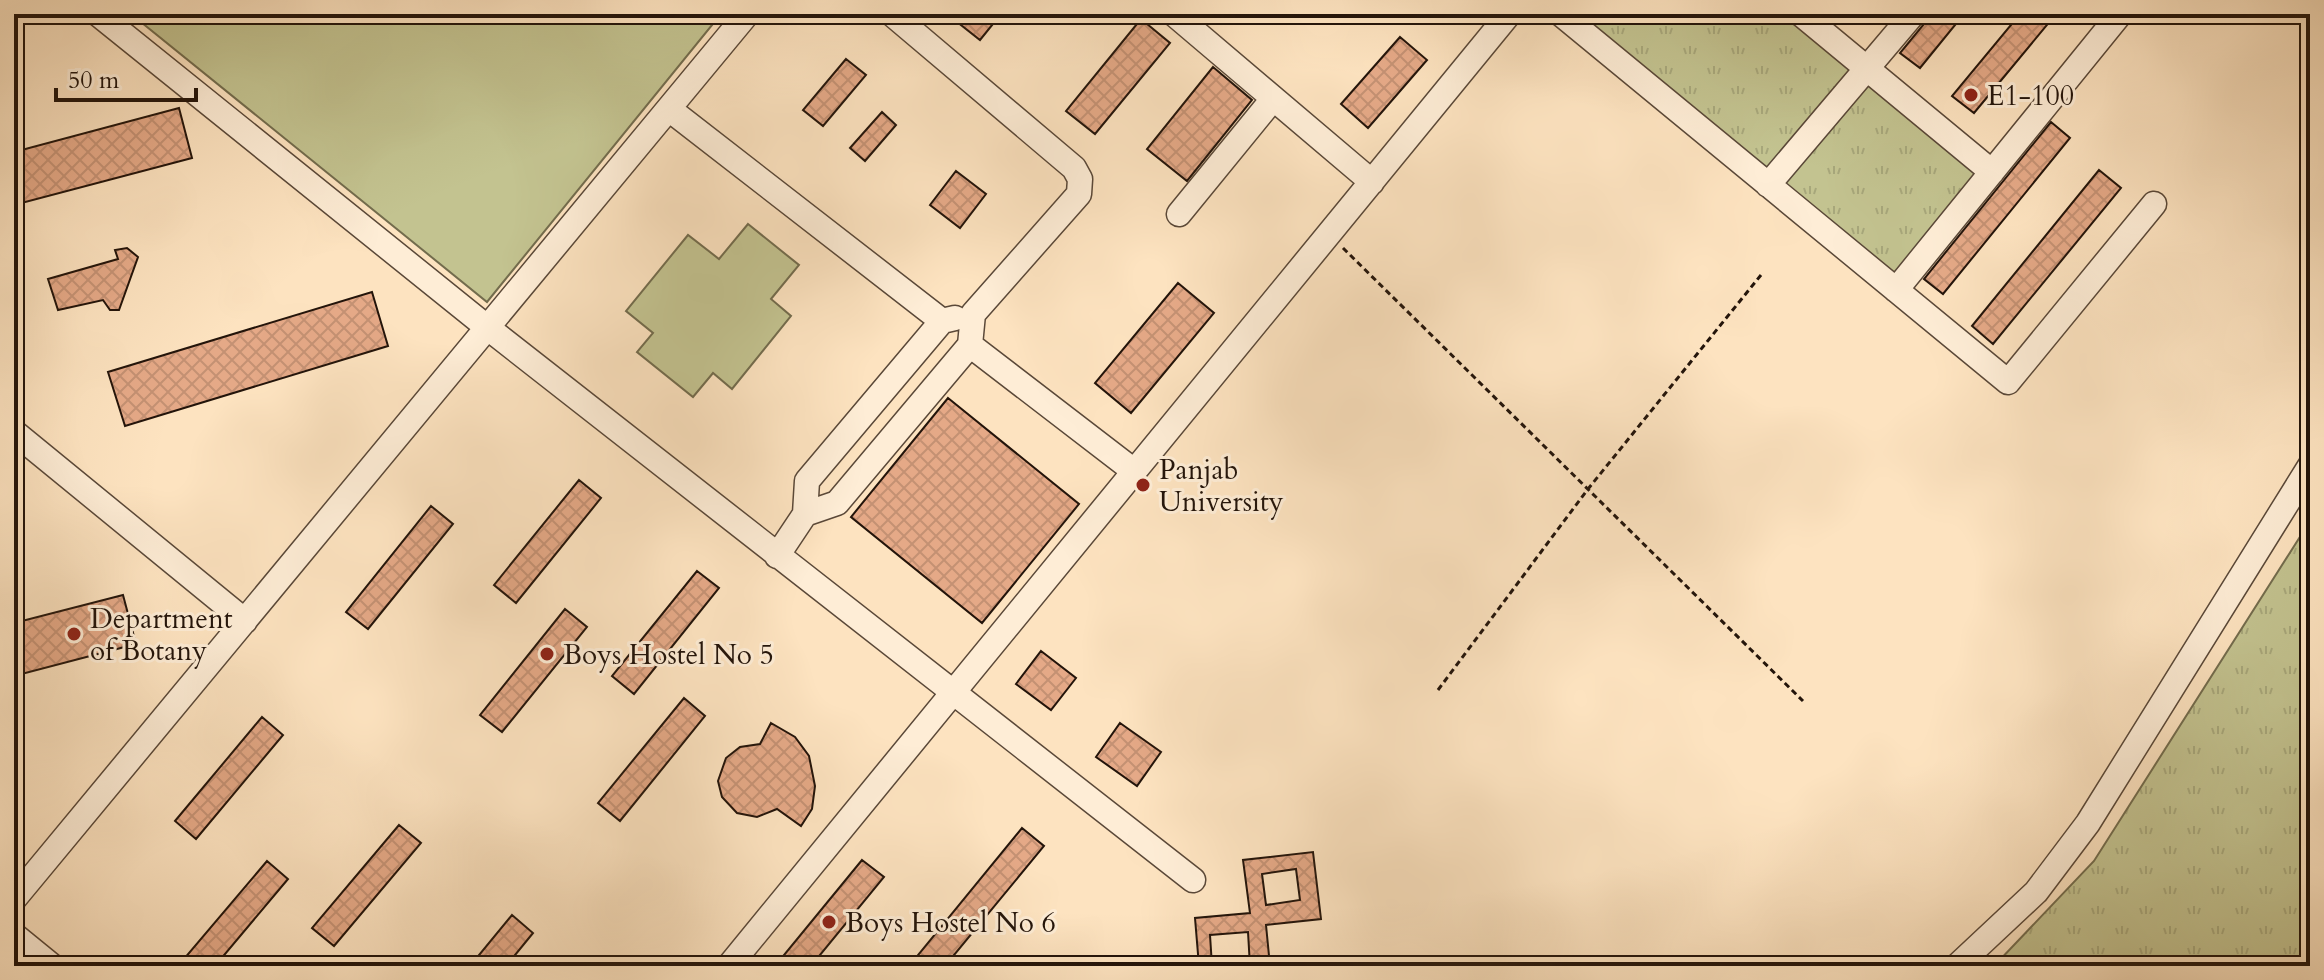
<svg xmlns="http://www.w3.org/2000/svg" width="2324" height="980" viewBox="0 0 2324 980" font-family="Cardo,serif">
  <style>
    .grass { fill: url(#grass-tufts); stroke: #736c4d; stroke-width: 2 }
    .pitch { fill: #c3c390; stroke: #736c4d; stroke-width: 2 }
    .building { fill: url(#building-cross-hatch); stroke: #23140a; stroke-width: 2; fill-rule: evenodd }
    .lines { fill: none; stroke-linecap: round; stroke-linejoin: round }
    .minor-casing { stroke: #5a4838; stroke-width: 27 }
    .path { stroke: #23140a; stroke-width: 3; stroke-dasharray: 6 4; stroke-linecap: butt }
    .minor { stroke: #feedd6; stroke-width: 24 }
    .poi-dot { fill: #8f2418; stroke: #feedd6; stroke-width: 3 }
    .labels { text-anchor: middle; stroke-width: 6; stroke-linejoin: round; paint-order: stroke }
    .poi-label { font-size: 28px; fill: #23140a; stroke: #feedd6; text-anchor: start }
  </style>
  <defs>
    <pattern id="grass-tufts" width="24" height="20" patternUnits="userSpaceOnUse" patternTransform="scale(2)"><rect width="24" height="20" fill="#c3c390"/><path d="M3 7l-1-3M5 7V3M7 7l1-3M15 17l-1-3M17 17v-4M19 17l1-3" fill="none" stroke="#a7a77b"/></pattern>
    <pattern id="building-cross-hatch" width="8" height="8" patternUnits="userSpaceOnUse" patternTransform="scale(2)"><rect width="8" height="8" fill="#e5a987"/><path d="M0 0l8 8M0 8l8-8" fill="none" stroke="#c49173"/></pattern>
  </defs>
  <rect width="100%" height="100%" fill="#fde3c0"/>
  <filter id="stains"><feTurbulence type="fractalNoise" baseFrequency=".0025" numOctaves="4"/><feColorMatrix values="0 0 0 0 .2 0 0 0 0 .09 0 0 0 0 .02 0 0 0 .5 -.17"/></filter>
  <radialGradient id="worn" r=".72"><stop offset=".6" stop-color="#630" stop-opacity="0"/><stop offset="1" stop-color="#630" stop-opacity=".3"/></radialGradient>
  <path class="grass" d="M 1570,14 L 1793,14 L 1860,69 L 1768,178 Z
    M 1867,76 L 1984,173 L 1897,282 L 1775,183 Z
    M 2310,521 L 2310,966 L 1994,966 L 2094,861 Z"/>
  <path class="pitch" d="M 131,14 L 721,14 L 487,302 Z
    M 748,224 L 799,265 L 771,299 L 791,316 L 732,389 L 713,373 L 693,397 L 637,352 L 653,333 L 626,311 L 688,235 L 719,259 Z"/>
  <path class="building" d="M 947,14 L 1001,14 L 980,40 Z
    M 1928,14 L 1964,14 L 1920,68 L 1900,53 L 1924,24 Z
    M 2020,14 L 2056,14 L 1974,113 L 1952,96 Z
    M 1141,19 L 1170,43 L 1095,134 L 1066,111 Z
    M 1400,37 L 1427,60 L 1368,128 L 1341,104 Z
    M 846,59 L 866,75 L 823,126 L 803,110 Z
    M 1213,67 L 1252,100 L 1187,181 L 1147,149 Z
    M 179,108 L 192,158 L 14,205 L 14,152 Z
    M 882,112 L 896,125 L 865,161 L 850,148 Z
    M 2051,122 L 2070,138 L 1943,294 L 1924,279 Z
    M 2099,170 L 2121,188 L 1993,344 L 1972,326 Z
    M 956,171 L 986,194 L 960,228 L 930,205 Z
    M 127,248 L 138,257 L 119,310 L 110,310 L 103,300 L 58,310 L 48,279 L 118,259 L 115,250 Z
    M 1178,283 L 1214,313 L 1131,413 L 1095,383 Z
    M 372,292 L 388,346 L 125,426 L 108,372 Z
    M 948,398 L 1079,504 L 982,623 L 851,517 Z
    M 579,480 L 601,498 L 516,603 L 494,585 Z
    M 431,506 L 453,524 L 368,629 L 346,612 Z
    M 697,571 L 719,588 L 634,694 L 612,676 Z
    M 123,595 L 136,644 L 14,676 L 14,623 Z
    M 565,609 L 587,627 L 502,732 L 480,715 Z
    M 1041,651 L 1076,678 L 1051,710 L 1016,684 Z
    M 684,698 L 705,716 L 620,821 L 598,803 Z
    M 262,717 L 283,735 L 196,839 L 175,821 Z
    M 771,723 L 795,737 L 809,756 L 815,786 L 812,809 L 801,826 L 777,809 L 757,817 L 737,813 L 722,797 L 718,781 L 726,758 L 740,747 L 760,744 Z
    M 1120,723 L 1161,752 L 1137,786 L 1096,757 Z
    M 399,825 L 421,843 L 334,946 L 312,928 Z
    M 1022,828 L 1044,846 L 945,966 L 931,966 L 918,955 Z
    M 1313,852 L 1321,919 L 1266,925 L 1270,966 L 1250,966 L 1248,932 L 1210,935 L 1212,966 L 1199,966 L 1195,918 L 1250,913 L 1243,860 ZM 1296,869 L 1300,900 L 1266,905 L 1262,874 Z
    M 862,860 L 884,877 L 811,966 L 775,966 Z
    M 267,861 L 288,879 L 215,966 L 178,966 Z
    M 512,915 L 533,933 L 506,966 L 470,966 Z"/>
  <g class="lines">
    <defs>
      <path id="minor" d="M 98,14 L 488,328 L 1193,880
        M 1174,14 L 1372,182
        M 1561,14 L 2008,382 L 2154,204
        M 1801,14 L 1992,172
        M 669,109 L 942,321
        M 1768,185 L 1913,14
        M 1179,214 L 1272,100
        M 1896,290 L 2120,14
        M 970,345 L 1134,471
        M 14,432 L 245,621
        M 805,514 L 837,503 L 970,345 L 973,314 L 1079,194 L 1080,179 L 1074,168 L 892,14
        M 777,556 L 805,514 L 807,481 L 942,321 L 955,318
        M 14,899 L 747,14
        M 14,935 L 52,966
        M 729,966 L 1509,14
        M 1957,966 L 2036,892 L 2088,823 L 2310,466"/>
    </defs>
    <use href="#minor" class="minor-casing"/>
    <path class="path" d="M 1343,248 L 1803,701
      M 1438,690 L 1588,489 L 1761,275"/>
    <use href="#minor" class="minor"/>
  </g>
  <g class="poi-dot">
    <circle cx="1971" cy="95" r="8"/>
    <circle cx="1143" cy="485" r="8"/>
    <circle cx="74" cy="634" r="8"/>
    <circle cx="547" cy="654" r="8"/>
    <circle cx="829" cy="922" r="8"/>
  </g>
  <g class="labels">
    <g class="poi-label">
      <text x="1987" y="105">E1-100</text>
      <text x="1159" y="479">Panjab<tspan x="1159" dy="32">University</tspan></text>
      <text x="90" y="628">Department<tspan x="90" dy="32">of Botany</tspan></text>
      <text x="563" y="664">Boys Hostel No 5</text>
      <text x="845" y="932">Boys Hostel No 6</text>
    </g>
  </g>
  <rect width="2324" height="980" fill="none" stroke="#fde3c0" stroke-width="48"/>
  <rect x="16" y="16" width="2292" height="948" fill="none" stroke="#23140a" stroke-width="4"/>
  <rect x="24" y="24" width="2276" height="932" fill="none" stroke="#23140a" stroke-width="2"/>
  <path d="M56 88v12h140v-12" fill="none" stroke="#23140a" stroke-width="4"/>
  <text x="68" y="88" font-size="24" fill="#23140a" stroke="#feedd6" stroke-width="6" paint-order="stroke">50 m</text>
  <rect width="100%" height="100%" filter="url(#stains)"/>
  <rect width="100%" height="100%" fill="url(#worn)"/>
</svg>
